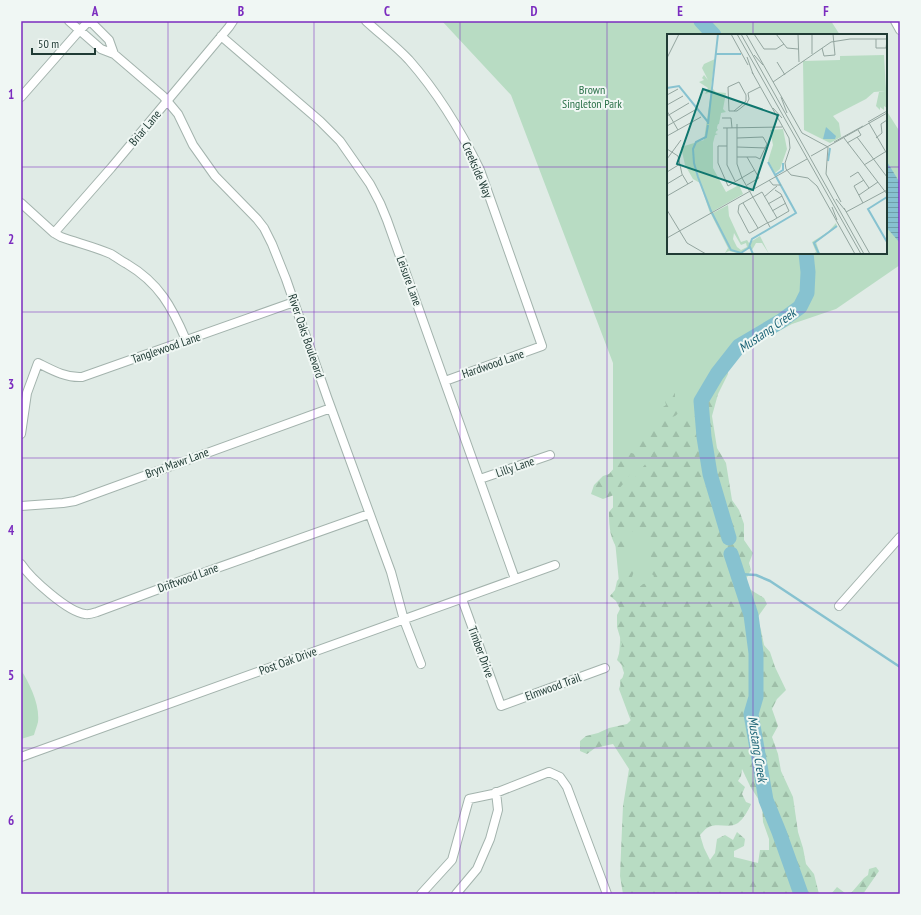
<svg xmlns="http://www.w3.org/2000/svg" width="921" height="915" viewBox="0 0 921 915" font-family="'PT Sans Narrow',sans-serif">
  <style>
    .green { fill: #b8dcc3 }
    .forest { fill: url(#forest-firs); fill-rule: evenodd }
    .water { fill: url(#water-rules) }
    .lines { fill: none; stroke-linecap: round; stroke-linejoin: round }
    .stream { stroke: #87c2d0; stroke-width: 2.5 }
    .river { stroke: #87c2d0; stroke-width: 15 }
    .street-casing { stroke: #a3b3ad; stroke-width: 10 }
    .street { stroke: #fff; stroke-width: 8 }
    .grid { fill: none; stroke: #7b2cbf; stroke-width: 1; stroke-opacity: 0.55 }
    .labels { text-anchor: middle; stroke-width: 4; stroke-linejoin: round; paint-order: stroke }
    .park-label { font-size: 12px; fill: #2b7149; stroke: #f0f7f4 }
    .street-label { font-size: 12px; fill: #203b35; stroke: #f0f7f4 }
    .water-label { font-size: 13px; font-style: italic; fill: #1b6476; stroke: #f0f7f4 }
    .inset-river { fill: none; stroke: #87c2d0; stroke-width: 2 }
    .inset-road { fill: none; stroke: #93a59f; stroke-width: 1 }
    .view { fill: #0f766e; fill-opacity: 0.15; stroke: #0f766e; stroke-width: 2 }
    .inset-edge { fill: none; stroke: #203b35; stroke-width: 2 }
    .neatline { fill: none; stroke: #7b2cbf; stroke-width: 1.5 }
    .grid-label { font-size: 13px; text-anchor: middle; font-weight: bold; fill: #7b2cbf }
  </style>
  <defs>
    <pattern id="forest-firs" width="22" height="20" patternUnits="userSpaceOnUse"><rect width="22" height="20" fill="#b8dcc3"/><path d="M5 1l3.5 6h-7zM16 11l3.5 6h-7z" fill="#9ebea8"/></pattern>
    <pattern id="water-rules" width="6" height="5" patternUnits="userSpaceOnUse"><rect width="6" height="5" fill="#87c2d0"/><path d="M0 2.5h6" fill="none" stroke="#6e9faa"/></pattern>
  </defs>
  <rect width="100%" height="100%" fill="#e0ebe6"/>
  <path class="green" d="M 442,21 L 831,21 L 840,35 L 668,35 L 668,253 L 886,253 L 886,110 L 900,132 L 900,265 L 836,309 L 792,324 L 716,365 L 696,404 L 704,470 L 635,732 L 619,689 L 624,673 L 619,657 L 622,613 L 613,520 L 613,363 L 511,95 Z
    M 21,670 C 30,684 40,705 38,722 C 37,726 35,731 34,735 L 21,739 Z"/>
  <path class="forest" d="M 722,365 L 728,367 L 728,374 L 718,394 L 712,416 L 717,448 L 726,463 L 732,500 L 739,510 L 744,524 L 744,540 L 753,553 L 749,563 L 751,570 L 745,581 L 751,590 L 764,598 L 767,604 L 757,618 L 761,630 L 764,645 L 770,652 L 775,667 L 786,690 L 777,699 L 772,709 L 778,726 L 772,737 L 778,754 L 781,771 L 793,797 L 798,832 L 803,848 L 806,864 L 814,874 L 819,894 L 623,894 L 620,876 L 622,828 L 623,806 L 629,769 L 613,744 L 595,748 L 587,754 L 580,751 L 580,741 L 586,736 L 598,733 L 609,728 L 627,724 L 632,719 L 621,690 L 620,680 L 632,670 L 625,668 L 617,660 L 622,644 L 617,627 L 617,615 L 620,609 L 616,601 L 610,596 L 615,590 L 617,581 L 633,562 L 637,563 L 632,577 L 636,590 L 643,584 L 650,583 L 654,576 L 651,573 C 657,564 655,562 649,554 L 651,539 L 645,530 L 634,532 L 624,528 L 622,530 L 626,538 L 635,546 L 629,554 L 620,553 C 610,539 609,529 609,512 L 634,483 L 636,475 L 648,461 L 659,443 L 655,438 L 646,453 L 632,468 L 628,478 L 614,495 L 603,499 L 591,494 L 594,485 L 603,476 L 609,474 L 628,452 L 635,454 L 636,441 L 646,440 C 646,430 651,427 659,422 L 663,407 L 666,405 L 664,397 L 667,391 L 675,393 L 675,399 L 681,403 C 679,413 679,416 668,418 L 670,424 L 680,434 C 682,420 686,413 699,408 C 704,392 711,377 722,365 ZM 742,769 L 750,786 L 762,805 L 763,822 L 769,839 L 769,850 L 760,850 L 758,863 L 734,857 L 734,851 L 744,846 L 745,839 L 737,832 L 733,840 L 725,835 L 717,839 L 715,853 L 710,860 L 704,848 L 700,835 C 702,833 705,829 707,828 C 717,822 729,829 738,823 C 744,818 748,811 751,804 L 746,802 L 742,794 L 745,787 L 738,781 L 741,776 Z
    M 876,867 L 879,871 L 863,894 L 831,894 L 837,887 L 845,893 L 852,892 L 864,878 L 868,875 L 869,869 Z"/>
  <path class="water" d="M 886,160 L 900,183 L 900,243 L 886,227 Z"/>
  <g class="lines">
    <path class="stream" d="M 738,574 L 756,575 L 770,581 L 900,667"/>
    <path class="river" d="M 701,21 L 714,35
      M 729,538 L 710,474 L 704,437 L 701,401 L 717,374 L 739,346 L 781,321 L 800,307 L 807,293 L 808,272 L 806,253
      M 731,554 L 751,615 L 756,653 L 756,697 L 751,714 L 766,800 L 779,832 L 801,894"/>
    <defs>
      <path id="street" d="M 69,21 L 101,49 L 114,54 L 163,96 L 178,114 L 193,145 L 215,176 L 257,219 L 264,228 L 272,244 L 286,279 L 327,397 L 391,572 L 404,620 L 421,664
        M 90,21 L 109,40 L 114,54
        M 366,21 C 380,34 396,46 409,60 C 438,93 461,131 480,170 L 542,346 L 445,381
        M 895,21 L 900,30
        M 221,36 L 320,121 L 340,141 L 370,184 L 380,203 L 387,220 L 515,579
        M 21,97 L 79,31 L 89,21
        M 21,203 L 54,233 L 61,237 C 78,243 95,247 111,254 C 116,257 121,261 127,264 C 159,283 172,307 186,340
        M 54,233 L 111,168 L 229,27 L 233,21
        M 21,434 L 27,393 L 38,363 C 52,370 66,378 82,377 L 294,302
        M 480,479 L 550,455
        M 21,506 L 63,503 L 75,501 L 331,408
        M 21,564 C 31,579 68,612 85,614 C 89,615 94,613 97,612 L 186,579 L 369,514
        M 462,599 L 501,706 L 605,668
        M 839,606 L 900,537
        M 21,757 L 555,565
        M 421,894 L 452,860 L 469,799 L 493,794 L 549,772 L 560,777 L 567,787 L 607,894
        M 456,894 L 477,869 L 490,839 L 498,810 L 496,792"/>
    </defs>
    <use href="#street" class="street-casing"/>
    <use href="#street" class="street"/>
  </g>
  <path class="grid" d="M 168,21 L 168,894M 314,21 L 314,894M 460,21 L 460,894M 607,21 L 607,894M 753,21 L 753,35M 21,167 L 668,167M 886,167 L 900,167M 753,253 L 753,894M 21,312 L 900,312M 21,458 L 900,458M 21,603 L 900,603M 21,748 L 900,748"/>
  <g class="labels">
    <g class="park-label">
      <text x="592" y="94">Brown<tspan x="592" dy="14">Singleton Park</tspan></text>
    </g>
    <g class="street-label">
      <text transform="translate(145 128) rotate(-50)" y="4">Briar Lane</text>
      <text transform="translate(477 170) rotate(67)" y="4">Creekside Way</text>
      <text transform="translate(409 281) rotate(70)" y="4">Leisure Lane</text>
      <text transform="translate(306 336) rotate(71)" y="4">River Oaks Boulevard</text>
      <text transform="translate(166 348) rotate(-19)" y="4">Tanglewood Lane</text>
      <text transform="translate(493 364) rotate(-19)" y="4">Hardwood Lane</text>
      <text transform="translate(177 463) rotate(-20)" y="4">Bryn Mawr Lane</text>
      <text transform="translate(515 467) rotate(-19)" y="4">Lilly Lane</text>
      <text transform="translate(188 578) rotate(-20)" y="4">Driftwood Lane</text>
      <text transform="translate(481 652) rotate(70)" y="4">Timber Drive</text>
      <text transform="translate(288 661) rotate(-20)" y="4">Post Oak Drive</text>
      <text transform="translate(553 687) rotate(-20)" y="4">Elmwood Trail</text>
    </g>
    <g class="water-label">
      <text transform="translate(767 330) rotate(-35)" y="5">Mustang Creek</text>
      <text transform="translate(758 749) rotate(81)" y="5">Mustang Creek</text>
    </g>
  </g>
  <g transform="translate(667 34)">
    <rect width="220" height="220" fill="#e0ebe6"/>
    <path d="M 217,21 L 219,57 L 207,58 L 199,65 L 166,82 L 172,89 L 174,103 L 163,109 L 137,96 L 136,27 L 173,26 L 173,22 ZM 54,78 L 46,109 L 46,134 L 59,158 L 72,151 L 76,160 L 43,179 L 33,149 L 26,145 L 18,131 L 14,113 L 37,106 L 42,91 ZM 116,95 L 120,115 L 113,135 L 108,139 L 101,127 L 106,111 L 103,96 Z" fill="#b8dcc3"/>
    <path d="M 48,25 L 44,53 L 49,58 L 59,59 L 56,75 L 59,78 L 54,79 L 52,90 L 48,91 L 51,96 L 47,99 L 51,100 L 37,106 L 44,58 L 38,60 L 41,54 L 32,48 L 37,46 L 35,44 L 37,41 L 41,46 L 35,34 L 37,30 ZM 219,51 L 220,74 L 217,72 L 217,76 L 213,73 L 213,76 L 209,72 L 212,58 L 218,57 ZM 61,171 L 62,182 L 74,208 L 80,206 L 82,209 L 93,202 L 102,220 L 95,209 L 89,209 L 85,216 L 80,214 L 74,220 L 62,217 L 58,219 L 61,214 L 44,180 ZM 67,199 L 74,211 L 79,209 L 80,213 L 74,216 L 70,213 L 66,205 ZM 169,189 L 170,193 L 149,208 L 153,220 L 146,220 L 149,218 L 145,208 L 161,198 Z" fill="#b8dcc3" fill-rule="evenodd"/>
    <path d="M 159,93 L 169,102 L 168,105 L 156,105 Z" fill="#87c2d0"/>
    <path class="inset-river" d="M 49,20 L 74,20M 0,54 L 12,52 L 41,88M 41,90 L 51,0M 41,91 L 39,103 L 29,108 L 26,115 L 27,129 L 31,143 L 44,177 L 64,216 L 74,219 L 83,213 L 86,220M 161,127 L 163,114M 108,141 L 116,136 L 116,129M 220,163 L 201,175 L 220,208M 82,213 L 85,205 L 129,179 L 101,128M 152,220 L 147,209 L 170,192"/>
    <path class="inset-road" d="M 64,0 L 81,31M 70,0 L 194,220M 74,0 L 197,220M 79,0 L 135,99 L 161,113 L 159,140 L 174,168M 87,0 L 97,15 L 109,15 L 117,10M 109,0 L 120,14 L 131,15M 131,0 L 132,28M 145,0 L 145,20M 209,5 L 209,14 L 219,14 L 220,6M 155,14 L 157,22 L 168,21 L 166,0M 87,21 L 96,31M 80,23 L 86,40M 0,24 L 12,0M 110,28 L 118,41M 85,38 L 122,104 L 123,114 L 118,129 L 119,135 L 124,141 L 141,144 L 150,152 L 188,220M 106,48 L 164,8 L 183,5 L 220,5M 81,59 L 93,53M 0,61 L 11,55M 79,61 L 72,48 L 61,53 L 62,77 L 70,77 L 80,69 L 82,65 L 81,59M 114,63 L 120,79M 0,71 L 16,62M 106,74 L 115,84M 0,77 L 11,96M 67,77 L 79,67 L 79,61M 0,82 L 22,69M 55,84 L 64,84 L 65,94M 201,88 L 220,77M 202,89 L 220,120M 70,90 L 70,130 L 75,144 L 103,193M 0,92 L 28,76M 56,94 L 115,93M 60,94 L 60,131 L 68,147M 0,102 L 34,83M 190,103 L 220,143M 70,104 L 96,103 L 100,110 L 93,125 L 89,123 L 70,123M 177,104 L 220,160M 209,104 L 215,99 L 214,90 L 220,86M 167,108 L 196,92M 180,109 L 194,101 L 191,96M 60,112 L 51,112 L 51,129 L 61,152 L 88,136M 70,113 L 99,114M 0,115 L 11,122 L 15,140 L 21,150M 144,122 L 220,79M 0,125 L 14,106M 197,131 L 218,118M 0,138 L 13,130M 183,143 L 191,138 L 202,154M 102,146 L 106,151 L 114,151M 0,150 L 15,141M 80,151 L 92,144 L 80,123M 108,156 L 114,160 L 122,177 L 110,184 L 105,187 L 100,189 L 83,199 L 82,199 L 71,178 L 72,171 L 95,158 L 110,184M 192,161 L 211,148M 0,162 L 26,147M 97,163 L 110,152M 169,165 L 178,176M 76,169 L 91,194M 196,169 L 187,152 L 197,146M 101,170 L 115,162M 165,173 L 170,186M 177,174 L 203,220M 0,176 L 20,209 L 39,220M 105,177 L 119,169M 179,178 L 220,156M 0,204 L 140,125"/>
    <path class="view" d="M 36,55 L 111,81 L 86,156 L 10,130 Z"/>
    <rect width="220" height="220" class="inset-edge"/>
  </g>
  <rect width="921" height="915" fill="none" stroke="#f0f7f4" stroke-width="44"/>
  <path d="M32 48v6h63v-6" fill="none" stroke="#203b35" stroke-width="2"/>
  <text x="38" y="48" font-size="12" fill="#203b35" stroke="#f0f7f4" stroke-width="3" paint-order="stroke">50 m</text>
  <rect x="22" y="22" width="877" height="871" class="neatline"/>
  <g class="grid-label">
    <text x="95" y="16">A</text>
    <text x="241" y="16">B</text>
    <text x="387" y="16">C</text>
    <text x="534" y="16">D</text>
    <text x="680" y="16">E</text>
    <text x="826" y="16">F</text>
    <text x="11" y="99">1</text>
    <text x="11" y="244">2</text>
    <text x="11" y="389">3</text>
    <text x="11" y="535">4</text>
    <text x="11" y="680">5</text>
    <text x="11" y="825">6</text>
  </g>
</svg>
